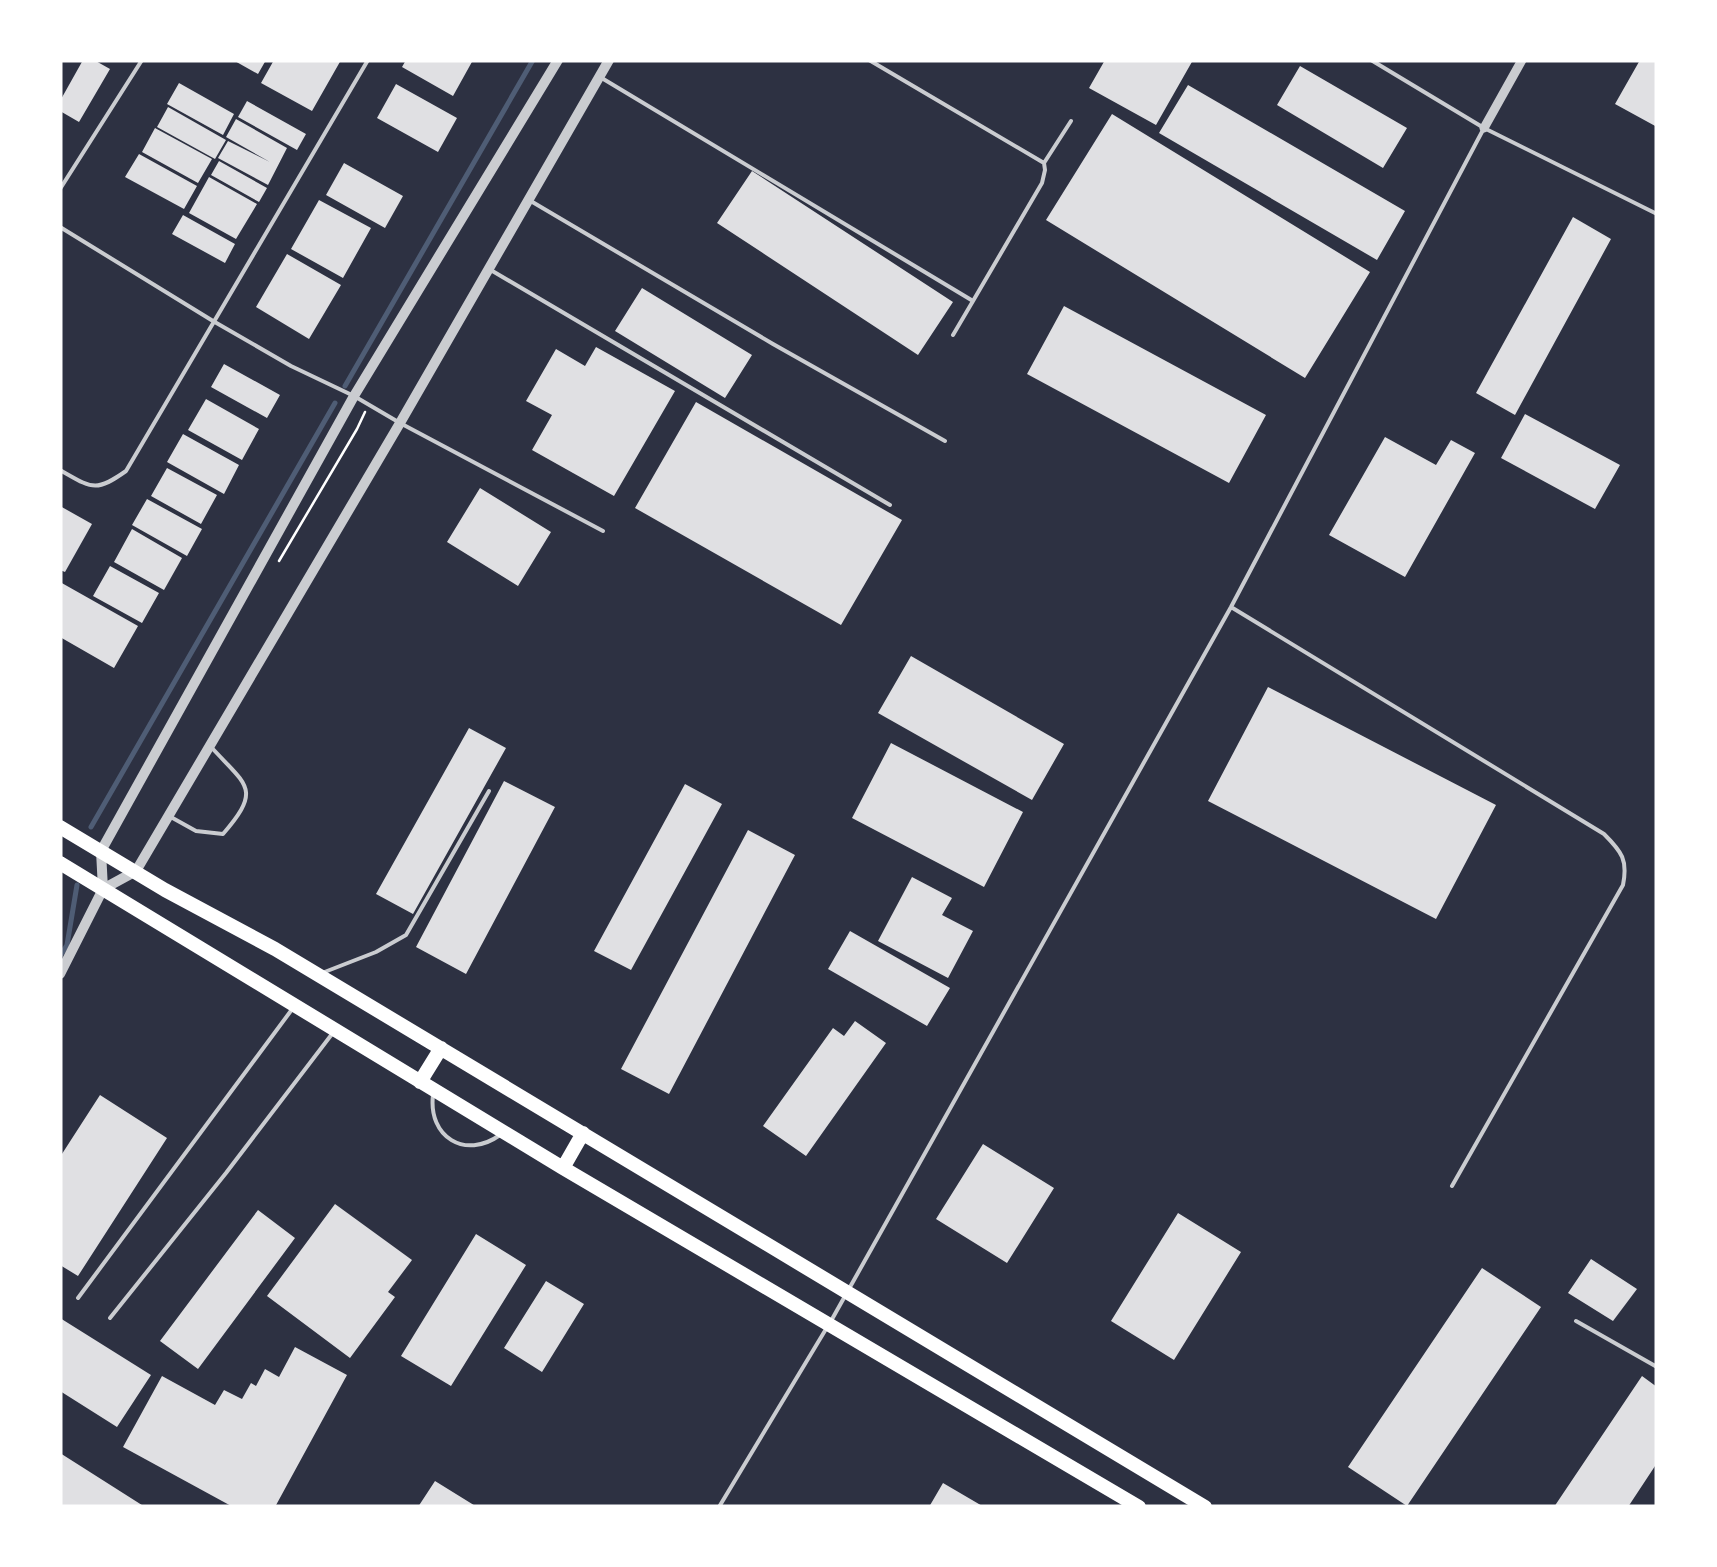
<svg xmlns="http://www.w3.org/2000/svg" width="1717" height="1567" viewBox="0 0 1717 1567" font-family="'Roboto Serif',serif">
  <style>
    .lines { fill: none; stroke-linecap: round; stroke-linejoin: round }
    .stream { stroke: #4f5d75; stroke-width: 5 }
    .building { fill: #e0e0e3 }
    .path { stroke: #fff; stroke-width: 2.5 }
    .service { stroke: #caccd0; stroke-width: 4 }
    .minor { stroke: #caccd0; stroke-width: 9 }
    .tertiary { stroke: #caccd0; stroke-width: 10 }
    .trunk { stroke: #fff; stroke-width: 14 }
  </style>
  <rect width="100%" height="100%" fill="#2d3142"/>
  <g class="lines">
    <path class="stream" d="M 345,386 L 533,60
      M 91,827 L 335,403
      M 60,956 L 67,945 L 77,885"/>
  </g>
  <path class="building" d="M 83,60 L 94,60 L 110,69 L 79,122 L 60,111 L 60,101 Z
    M 233,60 L 266,60 L 258,74 Z
    M 274,60 L 341,60 L 312,111 L 261,83 Z
    M 406,60 L 473,60 L 453,96 L 402,67 Z
    M 1105,60 L 1193,60 L 1156,125 L 1089,88 Z
    M 1640,60 L 1657,60 L 1657,127 L 1615,104 Z
    M 1300,66 L 1407,128 L 1383,168 L 1277,105 Z
    M 179,83 L 234,114 L 223,135 L 167,104 Z
    M 396,84 L 457,118 L 438,152 L 377,118 Z
    M 1188,85 L 1405,211 L 1377,260 L 1159,133 Z
    M 247,101 L 306,134 L 297,150 L 238,117 Z
    M 168,107 L 226,140 L 215,159 L 157,127 Z
    M 1112,114 L 1370,272 L 1305,378 L 1046,220 Z
    M 236,119 L 287,148 L 268,185 L 218,158 L 228,141 L 270,162 L 226,137 Z
    M 155,128 L 212,159 L 198,183 L 142,152 Z
    M 139,154 L 197,186 L 184,209 L 125,177 Z
    M 219,161 L 267,188 L 259,202 L 211,175 Z
    M 344,163 L 403,196 L 385,228 L 326,195 Z
    M 752,171 L 953,302 L 918,355 L 717,223 Z
    M 209,177 L 257,204 L 236,239 L 189,213 Z
    M 319,200 L 371,228 L 343,278 L 291,249 Z
    M 183,215 L 235,244 L 225,263 L 172,234 Z
    M 1573,217 L 1611,239 L 1515,415 L 1476,393 Z
    M 287,254 L 341,285 L 309,339 L 256,307 Z
    M 642,288 L 752,355 L 725,398 L 615,331 Z
    M 1064,306 L 1266,415 L 1229,483 L 1027,374 Z
    M 596,347 L 675,391 L 614,496 L 532,450 L 552,415 L 526,401 L 556,349 L 585,366 Z
    M 224,364 L 280,395 L 267,418 L 211,387 Z
    M 206,399 L 259,429 L 242,460 L 188,430 Z
    M 696,402 L 902,520 L 841,625 L 635,508 Z
    M 1525,414 L 1620,465 L 1595,509 L 1501,458 Z
    M 183,434 L 239,465 L 224,494 L 167,462 Z
    M 1385,437 L 1436,465 L 1451,440 L 1475,453 L 1405,577 L 1329,535 Z
    M 167,468 L 217,495 L 201,524 L 151,496 Z
    M 480,488 L 551,532 L 518,586 L 447,542 Z
    M 147,499 L 202,529 L 187,556 L 132,525 Z
    M 60,506 L 92,524 L 65,572 L 60,570 Z
    M 132,529 L 182,558 L 164,590 L 114,562 Z
    M 110,566 L 159,593 L 142,623 L 93,596 Z
    M 60,582 L 138,626 L 114,668 L 60,637 Z
    M 911,656 L 1064,744 L 1032,800 L 878,713 Z
    M 1268,687 L 1496,805 L 1436,919 L 1208,801 Z
    M 469,728 L 506,748 L 413,914 L 376,894 Z
    M 891,743 L 1023,812 L 984,887 L 852,818 Z
    M 504,781 L 555,807 L 466,974 L 416,947 Z
    M 685,784 L 722,804 L 631,970 L 594,951 Z
    M 748,830 L 795,855 L 669,1094 L 621,1069 Z
    M 912,877 L 952,898 L 942,915 L 973,931 L 948,978 L 878,941 Z
    M 850,931 L 950,988 L 927,1026 L 828,969 Z
    M 855,1021 L 886,1043 L 806,1156 L 763,1126 L 833,1028 L 844,1036 Z
    M 100,1095 L 167,1138 L 78,1276 L 60,1265 L 60,1157 Z
    M 983,1144 L 1054,1188 L 1007,1263 L 936,1219 Z
    M 335,1204 L 412,1260 L 388,1292 L 395,1297 L 350,1358 L 267,1296 Z
    M 258,1210 L 295,1238 L 198,1369 L 160,1341 Z
    M 1178,1213 L 1241,1252 L 1174,1360 L 1111,1321 Z
    M 476,1234 L 526,1265 L 451,1386 L 401,1356 Z
    M 1591,1259 L 1637,1289 L 1613,1321 L 1568,1293 Z
    M 1482,1268 L 1541,1307 L 1407,1506 L 1348,1467 Z
    M 546,1281 L 584,1304 L 542,1372 L 504,1348 Z
    M 60,1318 L 151,1375 L 117,1427 L 60,1391 Z
    M 295,1347 L 347,1375 L 275,1507 L 233,1507 L 123,1447 L 162,1376 L 215,1405 L 224,1390 L 242,1399 L 251,1383 L 256,1386 L 265,1369 L 279,1377 Z
    M 1642,1376 L 1657,1387 L 1657,1463 L 1628,1507 L 1554,1507 Z
    M 60,1453 L 145,1507 L 60,1507 Z
    M 435,1481 L 477,1507 L 418,1507 Z
    M 943,1483 L 984,1507 L 929,1507 Z"/>
  <g class="lines">
    <path class="path" d="M 279,561 L 357,429 L 365,412"/>
    <path class="service" d="M 1371,60 L 1484,128 L 1657,214
      M 600,77 L 973,301 L 1042,183 L 1045,170 L 1044,163 L 869,60
      M 1044,163 L 1071,121
      M 60,189 L 142,60
      M 529,200 L 773,344 L 945,441
      M 60,227 L 213,321 L 291,366 L 354,396 L 400,423 L 603,531
      M 489,269 L 890,505
      M 953,335 L 973,301
      M 60,470 C 92,488 95,493 126,471 L 368,60
      M 1231,607 L 1604,834 C 1622,852 1628,860 1623,885 L 1452,1186
      M 169,816 L 196,831 L 223,834 C 262,789 247,786 212,748
      M 322,973 L 376,952 L 406,935 L 489,791
      M 433,1095 C 428,1137 465,1160 500,1135
      M 78,1298 L 293,1008
      M 110,1318 L 226,1173 L 332,1034
      M 831,1321 L 1231,607 L 1484,128
      M 1576,1321 L 1657,1367
      M 719,1507 L 826,1329"/>
    <path class="minor" d="M 1484,128 L 1522,60"/>
    <path class="tertiary" d="M 103,889 L 136,871 L 400,423 L 609,60
      M 60,974 L 103,889 L 101,851 L 354,396 L 558,60"/>
    <path class="trunk" d="M 60,827 L 165,890 L 275,949 L 1205,1507
      M 60,863 L 563,1168 L 1139,1507
      M 420,1082 L 441,1048
      M 563,1168 L 583,1133"/>
  </g>
  <rect width="1717" height="1567" fill="none" stroke="#ffffff" stroke-width="125"/>
</svg>
